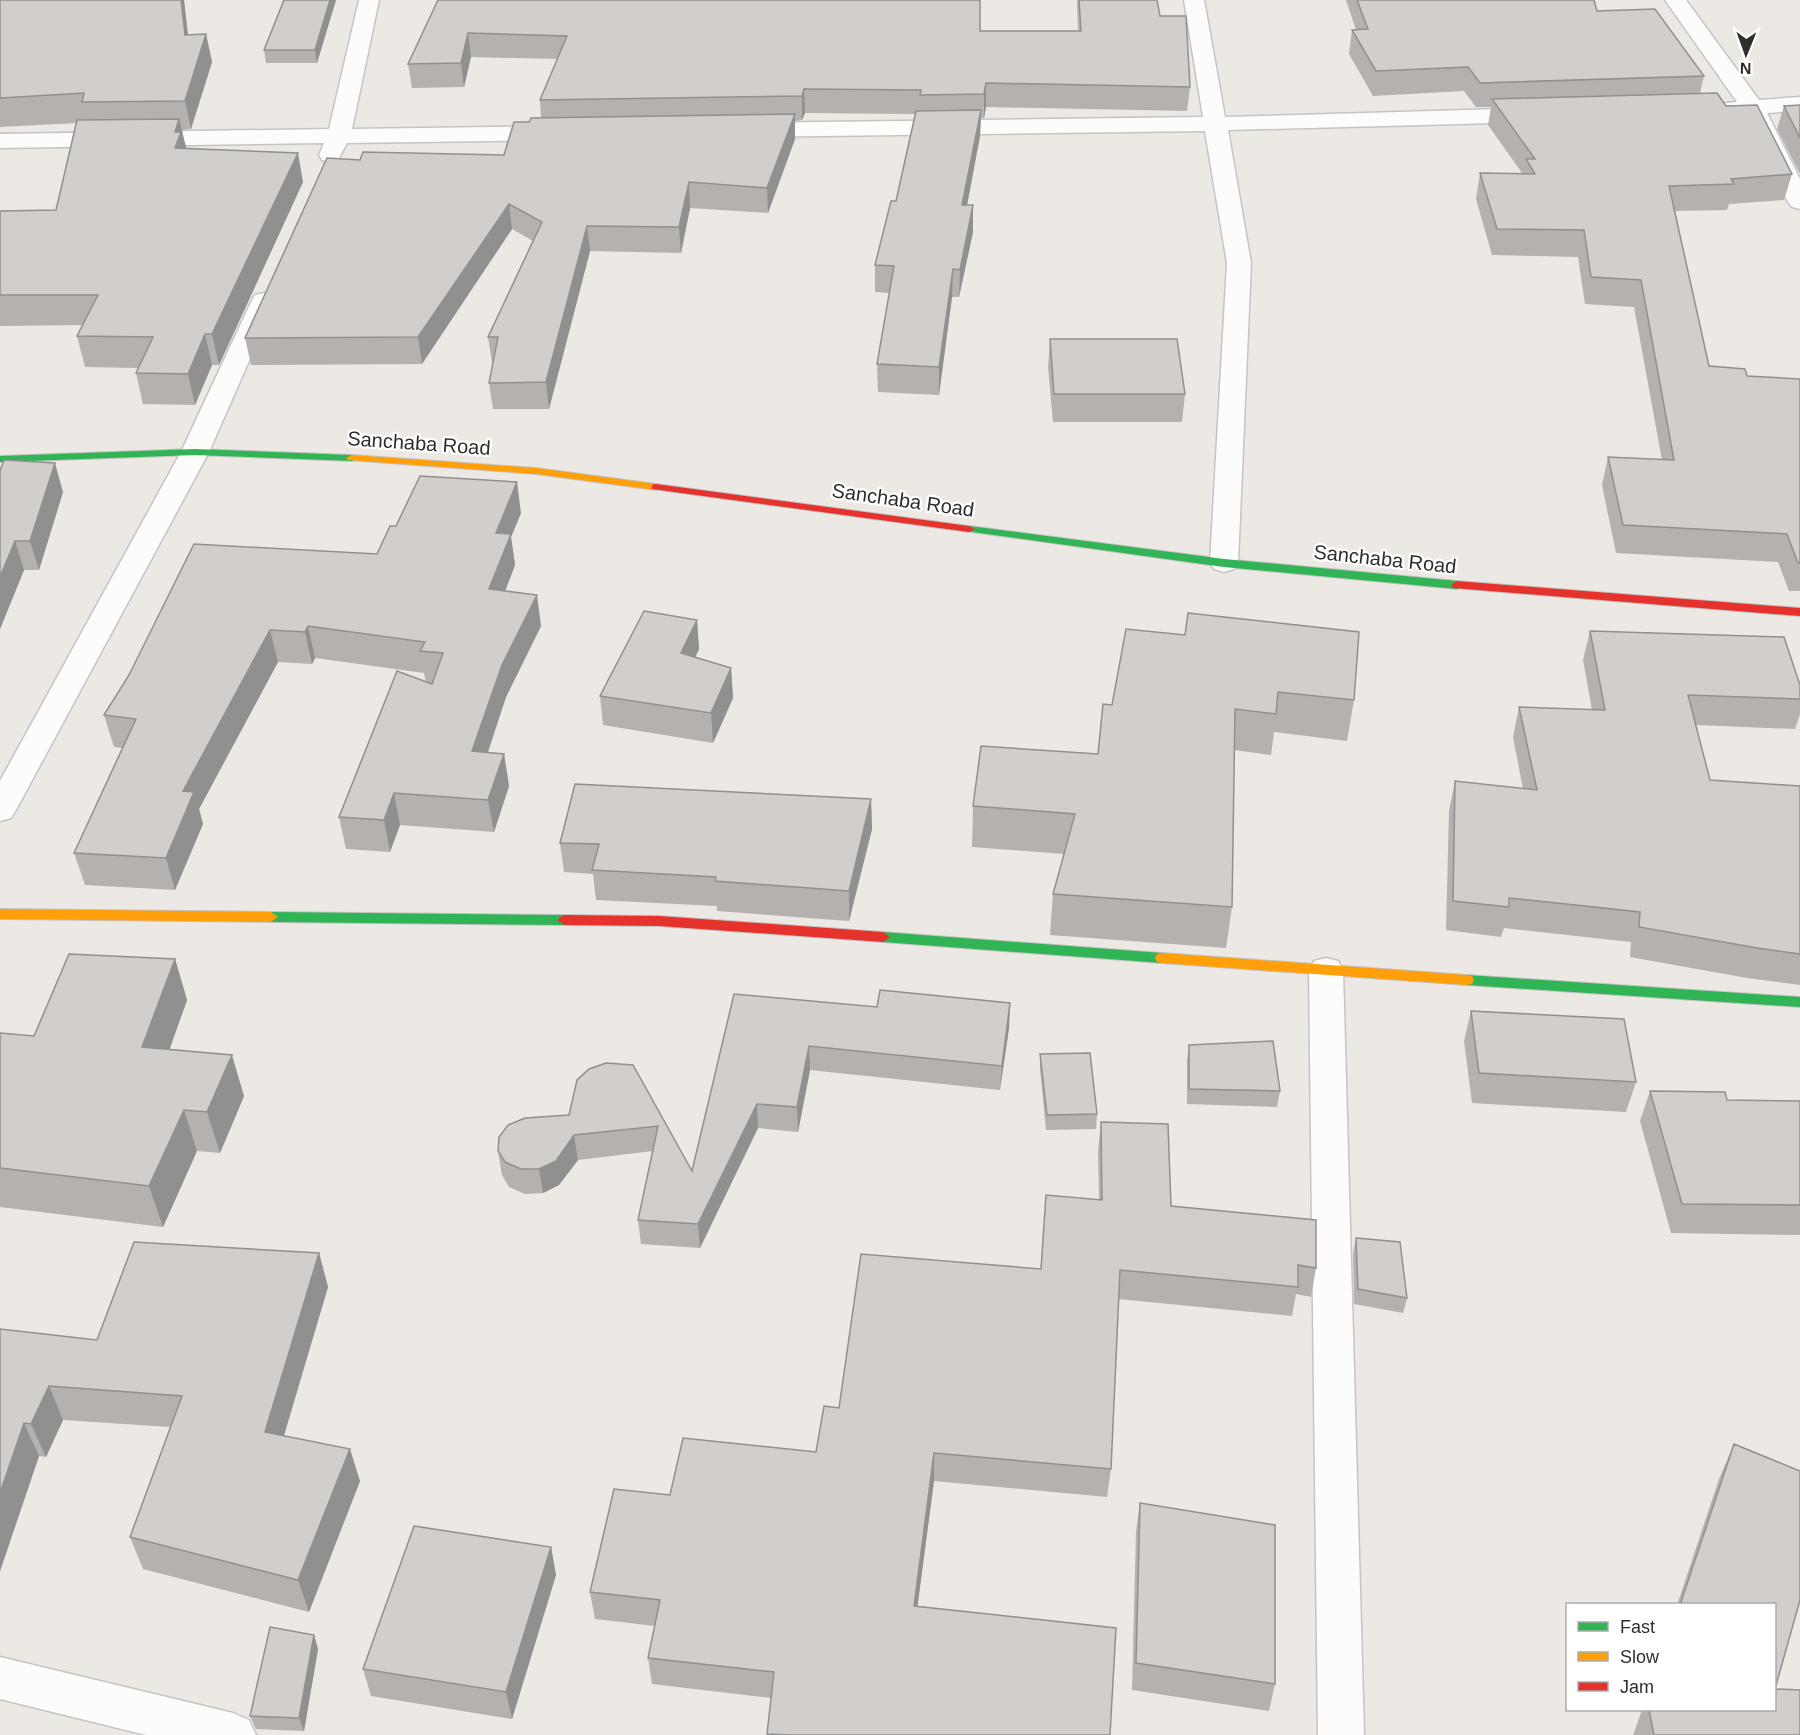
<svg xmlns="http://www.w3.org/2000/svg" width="1800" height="1735" viewBox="0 0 1800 1735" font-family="Helvetica,sans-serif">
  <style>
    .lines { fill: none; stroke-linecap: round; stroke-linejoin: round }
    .street-casing { stroke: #c5c4c5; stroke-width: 3 }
    .fast-casing { stroke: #c5c4c5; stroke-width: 2 }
    .slow-casing { stroke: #c5c4c5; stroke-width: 2 }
    .jam-casing { stroke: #c5c4c5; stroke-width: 2 }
    .street { fill: #fcfcfb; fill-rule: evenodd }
    .fast { fill: #30b455; fill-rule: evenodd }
    .slow { fill: #ff9f0a; fill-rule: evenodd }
    .jam { fill: #e5322d; fill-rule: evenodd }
    .wall { fill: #b4b1af }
    .shaded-wall { fill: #92908e }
    .building { fill: #d1cecb; stroke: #92908e; stroke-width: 1.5 }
    .labels { text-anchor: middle; stroke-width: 4.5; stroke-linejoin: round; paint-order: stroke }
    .street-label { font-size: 20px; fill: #2e2e2e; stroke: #fff }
  </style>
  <rect width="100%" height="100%" fill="#ece8e4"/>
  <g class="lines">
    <defs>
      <path id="street" d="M 359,0 L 379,0 L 352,129 L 554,126 L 562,128 L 565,133 L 562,138 L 554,140 L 347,143 L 338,160 L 330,162 L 322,160 L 319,155 L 324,143 L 0,148 L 0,134 L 329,129 Z
        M 1184,0 L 1204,0 L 1225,117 L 1535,108 L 1543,110 L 1546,115 L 1543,120 L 1535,122 L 1228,130 L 1251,263 L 1238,563 L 1234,569 L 1224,572 L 1214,569 L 1210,563 L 1227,263 L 1205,131 L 749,137 L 741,135 L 738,130 L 741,125 L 749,123 L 1203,117 Z
        M 1665,0 L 1686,0 L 1759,100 L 1800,97 L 1800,111 L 1767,113 L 1800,179 L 1800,209 L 1792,207 L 1788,202 L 1745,114 L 1712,117 L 1704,115 L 1701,110 L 1704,105 L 1737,102 Z
        M 264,293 L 273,295 L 276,300 L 209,452 L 16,810 L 11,818 L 0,821 L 0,781 L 181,452 L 252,300 L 255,295 Z
        M 1326,958 L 1338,961 L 1343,970 L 1364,1735 L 1318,1735 L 1309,970 L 1314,961 Z
        M 0,1657 L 233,1713 L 249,1720 L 256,1735 L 146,1735 L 0,1699 Z"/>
      <path id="fast" d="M 195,449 L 352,455 L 358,458 L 352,461 L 195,455 L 0,462 L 0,456 Z
        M 969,526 L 1224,559 L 1457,581 L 1463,585 L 1457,589 L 1224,567 L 965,531 L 963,529 Z
        M 271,912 L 564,915 L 571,920 L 564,925 L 271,922 L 264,917 Z
        M 883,932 L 1162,953 L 1167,954 L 1169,958 L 1167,962 L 1162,963 L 883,942 L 876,937 Z
        M 1467,975 L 1800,997 L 1800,1007 L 1467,985 L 1462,984 L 1460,980 L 1462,976 Z"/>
      <path id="slow" d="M 352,455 L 536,468 L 656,484 L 662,487 L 656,490 L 536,474 L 348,460 L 346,458 Z
        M 0,909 L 271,912 L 278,917 L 271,922 L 0,919 Z
        M 1162,953 L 1467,975 L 1472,976 L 1474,980 L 1472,984 L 1467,985 L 1162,963 L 1157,962 L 1155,958 L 1157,954 Z"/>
      <path id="jam" d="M 656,484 L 969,526 L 975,529 L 969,532 L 652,489 L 652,485 Z
        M 1457,581 L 1800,608 L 1800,616 L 1453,588 L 1451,585 Z
        M 564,915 L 659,916 L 883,932 L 890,937 L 883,942 L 659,926 L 564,925 L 557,920 Z"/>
    </defs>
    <use href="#street" class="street-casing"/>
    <use href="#fast" class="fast-casing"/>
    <use href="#slow" class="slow-casing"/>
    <use href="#jam" class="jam-casing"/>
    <use href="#street" class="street"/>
    <use href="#fast" class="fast"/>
    <use href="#slow" class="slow"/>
    <use href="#jam" class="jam"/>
  </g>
  <path class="wall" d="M 0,0 L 184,0 L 188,35 L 206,34 L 212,62 L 191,129 L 182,130 L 185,148 L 303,182 L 219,365 L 212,365 L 195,405 L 143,404 L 136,373 L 138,368 L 85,367 L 77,336 L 83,325 L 0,326 L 0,211 L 56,210 L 77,123 L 0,127 Z
    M 336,0 L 317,63 L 266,63 L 264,50 Z
    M 438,0 L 980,31 L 1078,31 L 1077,0 L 1157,0 L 1160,16 L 1190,87 L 1187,111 L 986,107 L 984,118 L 981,118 L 980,136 L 967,205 L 973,232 L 959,297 L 952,297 L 939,395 L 878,392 L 877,364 L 890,293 L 875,292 L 875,265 L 896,201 L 915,114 L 805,113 L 802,120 L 795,121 L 795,139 L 768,213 L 690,208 L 681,253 L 590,251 L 549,409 L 493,409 L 489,383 L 493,363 L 492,363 L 488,337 L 533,241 L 512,229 L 422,364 L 251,365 L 245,338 L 360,160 L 504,155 L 529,122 L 541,118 L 540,100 L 557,59 L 471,57 L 464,87 L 412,88 L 408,64 Z
    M 1346,0 L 1594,0 L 1597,11 L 1704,76 L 1700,93 L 1726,106 L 1792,174 L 1784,200 L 1729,204 L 1727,210 L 1675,211 L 1709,366 L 1747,376 L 1800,379 L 1800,591 L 1789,591 L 1778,562 L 1616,553 L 1602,485 L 1608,457 L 1662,460 L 1634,307 L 1585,304 L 1578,257 L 1492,255 L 1476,199 L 1480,173 L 1522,173 L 1488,125 L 1491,107 L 1476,107 L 1464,91 L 1373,96 L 1349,54 L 1352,30 L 1356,30 Z
    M 1800,105 L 1800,174 L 1777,129 L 1784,106 Z
    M 1050,339 L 1185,394 L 1182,422 L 1053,422 L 1048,367 Z
    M 0,471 L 63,492 L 39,570 L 24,570 L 0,629 Z
    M 521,513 L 511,537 L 515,565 L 505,591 L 541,626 L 506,697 L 488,753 L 504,754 L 509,786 L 494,832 L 400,825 L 390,852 L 346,849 L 339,817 L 426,682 L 424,673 L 315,658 L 312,664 L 278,662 L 199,809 L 203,824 L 175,890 L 85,885 L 74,853 L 123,748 L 114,747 L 104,715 L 377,554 L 396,526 Z
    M 697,620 L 699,649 L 695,657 L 731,668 L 733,698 L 713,743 L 603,725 L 600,696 Z
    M 1126,629 L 1354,700 L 1347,741 L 1274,732 L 1271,755 L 1234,750 L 1232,907 L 1226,948 L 1050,935 L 1053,894 L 1064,854 L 972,847 L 973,806 L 1098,754 L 1112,705 Z
    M 1590,631 L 1800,685 L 1800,714 L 1795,729 L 1696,725 L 1710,780 L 1800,786 L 1800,985 L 1747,978 L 1630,957 L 1631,942 L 1504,928 L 1501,937 L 1446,930 L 1449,811 L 1455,781 L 1523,789 L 1513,737 L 1519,707 L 1592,710 L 1583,660 Z
    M 871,799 L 872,829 L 849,921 L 717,911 L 717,906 L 596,900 L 593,874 L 564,872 L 560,843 Z
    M 175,959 L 187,1000 L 169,1049 L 244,1096 L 220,1153 L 197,1151 L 163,1227 L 0,1207 L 0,1033 L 34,1036 Z
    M 734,994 L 877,1007 L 1010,1003 L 1009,1028 L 1000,1090 L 810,1070 L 798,1132 L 758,1128 L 700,1248 L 641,1244 L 638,1220 L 653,1151 L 578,1160 L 559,1185 L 543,1193 L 525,1194 L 509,1187 L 502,1175 L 498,1151 L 569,1115 L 633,1065 L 692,1171 Z
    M 1471,1011 L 1636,1082 L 1626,1112 L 1472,1103 L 1464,1041 Z
    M 1189,1045 L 1280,1091 L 1277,1107 L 1187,1104 L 1187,1060 Z
    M 1040,1054 L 1097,1114 L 1096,1129 L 1046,1130 L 1040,1069 Z
    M 1650,1091 L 1727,1100 L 1800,1101 L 1800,1235 L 1671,1233 L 1640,1121 Z
    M 1101,1122 L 1171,1206 L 1316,1268 L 1311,1297 L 1296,1294 L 1292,1316 L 1118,1299 L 1111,1469 L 1107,1497 L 934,1481 L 917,1607 L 1110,1735 L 767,1735 L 771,1698 L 652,1684 L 648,1658 L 655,1626 L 595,1619 L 590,1592 L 670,1495 L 816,1452 L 839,1408 L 1041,1269 L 1099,1200 L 1098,1151 Z
    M 1356,1238 L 1407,1298 L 1403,1313 L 1354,1304 L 1353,1253 Z
    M 319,1253 L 328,1287 L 284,1436 L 360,1481 L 309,1612 L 143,1569 L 130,1537 L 170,1427 L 63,1420 L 46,1457 L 39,1456 L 0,1571 L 0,1329 L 97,1340 Z
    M 1734,1444 L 1800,1471 L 1800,1600 L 1775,1689 L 1800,1690 L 1800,1735 L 1633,1735 L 1642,1710 L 1774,1710 L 1774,1605 L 1677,1605 L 1719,1479 Z
    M 1140,1503 L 1275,1684 L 1269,1711 L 1132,1690 L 1136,1531 Z
    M 551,1547 L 556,1575 L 512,1719 L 371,1696 L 363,1669 Z
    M 314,1635 L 318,1649 L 304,1731 L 256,1729 L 250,1716 Z"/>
  <path class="shaded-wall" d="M 181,0 L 184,0 L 191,63 L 185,35 Z
    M 330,0 L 336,0 L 317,63 L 315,50 Z
    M 468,33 L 471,57 L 464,87 L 461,63 Z
    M 206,34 L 212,62 L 191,129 L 185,101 Z
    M 986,83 L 986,107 L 984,118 L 984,94 Z
    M 804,89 L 805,113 L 802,120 L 802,96 Z
    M 981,110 L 980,136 L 962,232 L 962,205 Z
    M 795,114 L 795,139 L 768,213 L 767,188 Z
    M 179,119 L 186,147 L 185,150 L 175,148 L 175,132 Z
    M 298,153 L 303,182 L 219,365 L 212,334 Z
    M 689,182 L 690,208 L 681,253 L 679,227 Z
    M 509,204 L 512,229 L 422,364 L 418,337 Z
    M 973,205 L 973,232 L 959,297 L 960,270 Z
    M 587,226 L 590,251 L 549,409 L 546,382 Z
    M 953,269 L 952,297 L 939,395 L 939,367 Z
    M 205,334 L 212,365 L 195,405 L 188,374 Z
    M 55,463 L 63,492 L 39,570 L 30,541 Z
    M 517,482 L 521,513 L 511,537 L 515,565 L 494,620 L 489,589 L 496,533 Z
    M 15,541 L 24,570 L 0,629 L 0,577 Z
    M 537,595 L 541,626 L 506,697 L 477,783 L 472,751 L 502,665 Z
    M 697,620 L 699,649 L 684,682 L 681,653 Z
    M 308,626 L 315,658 L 312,664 L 305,632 Z
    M 270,630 L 278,662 L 199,809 L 203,824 L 175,890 L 166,858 L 183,791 Z
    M 731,668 L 733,698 L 713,743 L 711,713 Z
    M 504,754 L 509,786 L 494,832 L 488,800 Z
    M 394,793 L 400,825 L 390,852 L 384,820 Z
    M 871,799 L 872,829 L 849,921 L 849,891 Z
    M 175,959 L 187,1000 L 156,1088 L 142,1047 Z
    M 1010,1003 L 1009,1028 L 1000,1090 L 1002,1066 Z
    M 809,1046 L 810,1070 L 798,1132 L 797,1107 Z
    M 232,1055 L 244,1096 L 220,1153 L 207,1112 Z
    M 757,1104 L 758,1128 L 700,1248 L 698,1224 Z
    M 184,1110 L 197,1151 L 163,1227 L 149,1186 Z
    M 574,1135 L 578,1160 L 559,1185 L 543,1193 L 539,1169 Z
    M 319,1253 L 328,1287 L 275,1465 L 265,1432 Z
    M 49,1386 L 63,1420 L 46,1457 L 31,1424 Z
    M 24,1423 L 39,1456 L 0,1571 L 0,1493 Z
    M 350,1449 L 360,1481 L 309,1612 L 298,1580 Z
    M 934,1453 L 934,1481 L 914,1633 L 914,1606 Z
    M 551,1547 L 556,1575 L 512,1719 L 506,1692 Z
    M 314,1635 L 318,1649 L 304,1731 L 299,1718 Z"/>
  <path class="building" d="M 0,0 L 181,0 L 185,35 L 206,34 L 185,101 L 82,102 L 84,93 L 0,98 Z
    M 284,0 L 330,0 L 315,50 L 264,50 Z
    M 438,0 L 980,0 L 980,31 L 1081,31 L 1079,0 L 1157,0 L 1160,16 L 1186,16 L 1190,87 L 986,83 L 984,94 L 920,95 L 921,90 L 804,89 L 802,96 L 540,100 L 567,36 L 468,33 L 461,63 L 408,64 Z
    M 1357,0 L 1594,0 L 1597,11 L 1655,9 L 1704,76 L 1480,83 L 1468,67 L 1376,71 L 1352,30 L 1368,29 Z
    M 1717,93 L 1726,106 L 1757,105 L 1792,174 L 1731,179 L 1734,184 L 1669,186 L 1709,366 L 1745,369 L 1747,376 L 1800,379 L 1800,563 L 1798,563 L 1787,534 L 1623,525 L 1608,457 L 1674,460 L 1641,280 L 1591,277 L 1584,230 L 1497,229 L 1480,173 L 1535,174 L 1526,159 L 1535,159 L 1492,99 Z
    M 1800,105 L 1800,138 L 1784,106 Z
    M 981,110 L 962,205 L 973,205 L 960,270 L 953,269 L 939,367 L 877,364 L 894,266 L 875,265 L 891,201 L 896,201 L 916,111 Z
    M 795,114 L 767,188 L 689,182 L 679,227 L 587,226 L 546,382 L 489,383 L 498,337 L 488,337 L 542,222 L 509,204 L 418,337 L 245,338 L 327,158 L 360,160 L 363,152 L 504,155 L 514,122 L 529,122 L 531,118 Z
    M 179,119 L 175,132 L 181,132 L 175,148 L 298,153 L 212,334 L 205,334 L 188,374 L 136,373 L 153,337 L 77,336 L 98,295 L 0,295 L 0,211 L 56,210 L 77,120 Z
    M 1050,339 L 1177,339 L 1185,394 L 1054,394 Z
    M 4,460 L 55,463 L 30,541 L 15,541 L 0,577 L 0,471 Z
    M 420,476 L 517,482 L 496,533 L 511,534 L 489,589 L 537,595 L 502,665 L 472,751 L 504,754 L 488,800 L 394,793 L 384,820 L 339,817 L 397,671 L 432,684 L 443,653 L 420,651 L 425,642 L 308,626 L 305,632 L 270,630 L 183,791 L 194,792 L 166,858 L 74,853 L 136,719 L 104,715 L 129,675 L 194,544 L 377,554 L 390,526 L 396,526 Z
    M 644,611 L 697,620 L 681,653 L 731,668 L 711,713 L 600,696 Z
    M 1188,613 L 1359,632 L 1354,700 L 1278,692 L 1276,714 L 1235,709 L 1232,907 L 1053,894 L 1075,814 L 973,806 L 981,746 L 1098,754 L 1103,704 L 1112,705 L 1126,629 L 1185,635 Z
    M 1590,631 L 1784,637 L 1800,685 L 1800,699 L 1688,695 L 1710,780 L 1800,786 L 1800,954 L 1757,948 L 1639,927 L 1640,912 L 1509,898 L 1509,907 L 1453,901 L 1455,781 L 1537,790 L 1519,707 L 1605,710 Z
    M 575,784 L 871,799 L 849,891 L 715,881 L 716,877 L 592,870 L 599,844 L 560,843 Z
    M 69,954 L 175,959 L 142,1047 L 232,1055 L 207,1112 L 184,1110 L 149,1186 L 0,1168 L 0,1033 L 34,1036 Z
    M 880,990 L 1010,1003 L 1002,1066 L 809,1046 L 797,1107 L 757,1104 L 698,1224 L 638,1220 L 658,1126 L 574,1135 L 556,1161 L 539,1169 L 521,1169 L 505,1162 L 498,1151 L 499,1137 L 508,1125 L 525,1118 L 569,1115 L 577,1080 L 589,1069 L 606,1063 L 633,1065 L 692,1171 L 734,994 L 877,1007 Z
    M 1471,1011 L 1624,1019 L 1636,1082 L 1479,1073 Z
    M 1273,1041 L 1280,1091 L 1189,1089 L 1189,1045 Z
    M 1090,1053 L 1097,1114 L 1047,1115 L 1040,1054 Z
    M 1650,1091 L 1725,1092 L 1727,1100 L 1800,1101 L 1800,1205 L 1682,1204 Z
    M 1101,1122 L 1168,1124 L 1171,1206 L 1316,1220 L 1316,1268 L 1298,1265 L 1298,1287 L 1120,1270 L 1111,1469 L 934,1453 L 914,1606 L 1116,1628 L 1110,1735 L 788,1735 L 767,1734 L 774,1672 L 648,1658 L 660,1600 L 590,1592 L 614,1489 L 670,1495 L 683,1438 L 816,1452 L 824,1406 L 839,1408 L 861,1254 L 1041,1269 L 1046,1195 L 1102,1200 Z
    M 1356,1238 L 1400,1242 L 1407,1298 L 1358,1289 Z
    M 134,1242 L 319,1253 L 265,1432 L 350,1449 L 298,1580 L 130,1537 L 182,1396 L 49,1386 L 31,1424 L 24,1423 L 0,1493 L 0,1329 L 97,1340 Z
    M 1734,1444 L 1800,1471 L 1800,1600 L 1775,1689 L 1800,1690 L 1800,1735 L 1654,1735 L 1649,1710 L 1774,1710 L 1774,1605 L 1680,1605 Z
    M 1140,1503 L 1275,1525 L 1275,1684 L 1136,1663 Z
    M 414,1526 L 551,1547 L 506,1692 L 363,1669 Z
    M 270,1627 L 314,1635 L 299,1718 L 250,1716 Z"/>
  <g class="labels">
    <g class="street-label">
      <text transform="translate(419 443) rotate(4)" y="7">Sanchaba Road</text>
      <text transform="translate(903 500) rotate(8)" y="7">Sanchaba Road</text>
      <text transform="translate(1385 559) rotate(6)" y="7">Sanchaba Road</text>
    </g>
  </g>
  <rect x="1566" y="1603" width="210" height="108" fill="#ffffff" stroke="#ababab" stroke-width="1.5"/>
  <rect x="1578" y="1622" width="30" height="9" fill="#30b455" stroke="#ababab" stroke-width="1.5"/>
  <text x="1620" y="1633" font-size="18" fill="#2e2e2e">Fast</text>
  <rect x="1578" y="1652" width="30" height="9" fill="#ff9f0a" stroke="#ababab" stroke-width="1.5"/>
  <text x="1620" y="1663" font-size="18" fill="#2e2e2e">Slow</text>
  <rect x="1578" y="1682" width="30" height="9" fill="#e5322d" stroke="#ababab" stroke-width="1.5"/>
  <text x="1620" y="1693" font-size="18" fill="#2e2e2e">Jam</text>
  <g transform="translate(1746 54) rotate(181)" stroke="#ffffff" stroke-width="4.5" paint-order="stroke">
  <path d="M0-4.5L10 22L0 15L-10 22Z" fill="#2e2e2e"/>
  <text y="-9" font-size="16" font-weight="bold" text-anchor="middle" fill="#2e2e2e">N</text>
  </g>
</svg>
